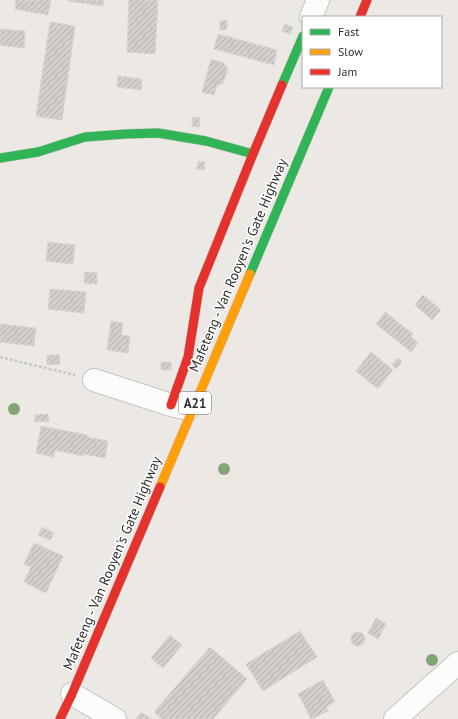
<svg xmlns="http://www.w3.org/2000/svg" width="458" height="719" viewBox="0 0 458 719" font-family="'PT Sans',sans-serif">
  <style>
    .building { fill: url(#building-hatch); stroke: #d7d4d0 }
    .lines { fill: none; stroke-linecap: round; stroke-linejoin: round }
    .street-casing { stroke: #c5c4c5; stroke-width: 24 }
    .fast-casing { stroke: #c5c4c5; stroke-width: 10 }
    .slow-casing { stroke: #c5c4c5; stroke-width: 10 }
    .jam-casing { stroke: #c5c4c5; stroke-width: 10 }
    .path { stroke: #c9c9c8; stroke-width: 2.5; stroke-dasharray: 3 2; stroke-linecap: butt }
    .street { stroke: #fcfcfb; stroke-width: 22 }
    .fast { stroke: #30b455; stroke-width: 9 }
    .slow { stroke: #ff9f0a; stroke-width: 9 }
    .jam { stroke: #e5322d; stroke-width: 9 }
    .tree { fill: #82a575 }
    .labels { text-anchor: middle; stroke-width: 3; stroke-linejoin: round; paint-order: stroke }
    .shield { fill: #fff; stroke: #6d6d6d; stroke-width: 1 }
    .shield-label { font-size: 13px; font-weight: bold; fill: #2e2e2e }
    .street-label { font-size: 14px; fill: #2e2e2e; stroke: #fff }
  </style>
  <defs>
    <pattern id="building-hatch" width="6" height="6" patternUnits="userSpaceOnUse"><rect width="6" height="6" fill="#d1cecb"/><path d="M-1 1l2-2M0 6l6-6M5 7l2-2" fill="none" stroke="#b4b1af"/></pattern>
  </defs>
  <rect width="100%" height="100%" fill="#ece8e4"/>
  <path class="building" d="M 16,0 L 51,0 L 48,15 L 15,9 Z
    M 68,0 L 104,0 L 103,6 L 68,1 Z
    M 129,0 L 158,0 L 155,54 L 127,52 Z
    M 227,20 L 227,29 L 220,30 L 220,21 Z
    M 50,22 L 75,26 L 62,120 L 36,116 Z
    M 285,24 L 293,27 L 290,34 L 282,31 Z
    M 0,29 L 25,31 L 24,48 L 0,45 Z
    M 218,34 L 277,50 L 274,65 L 214,49 Z
    M 211,59 L 224,63 L 228,69 L 223,83 L 217,86 L 214,95 L 202,92 Z
    M 118,76 L 142,79 L 141,90 L 117,87 Z
    M 193,117 L 200,118 L 199,127 L 192,126 Z
    M 198,161 L 205,162 L 204,170 L 197,169 Z
    M 48,242 L 75,245 L 73,264 L 46,261 Z
    M 85,272 L 97,273 L 97,284 L 84,283 Z
    M 50,289 L 86,292 L 84,313 L 48,309 Z
    M 423,295 L 441,310 L 432,320 L 415,305 Z
    M 385,312 L 413,334 L 411,337 L 418,343 L 411,352 L 376,324 Z
    M 111,321 L 123,323 L 121,335 L 130,336 L 128,353 L 107,350 Z
    M 0,324 L 36,328 L 34,346 L 0,342 Z
    M 371,352 L 393,370 L 378,389 L 356,371 Z
    M 47,355 L 59,355 L 60,364 L 47,365 Z
    M 398,358 L 402,362 L 396,369 L 392,365 Z
    M 161,362 L 171,362 L 171,370 L 161,370 Z
    M 48,414 L 49,421 L 35,422 L 34,415 Z
    M 41,426 L 87,435 L 87,437 L 108,441 L 105,458 L 84,454 L 83,456 L 55,450 L 54,457 L 36,453 Z
    M 42,527 L 54,533 L 50,540 L 38,535 Z
    M 34,543 L 63,556 L 46,593 L 24,582 L 31,567 L 24,564 Z
    M 376,618 L 386,624 L 378,639 L 368,633 Z
    M 300,631 L 317,657 L 263,691 L 246,664 Z
    M351 639a7 7 0 1 1 14 0a7 7 0 1 1-14 0Z
    M 170,635 L 182,645 L 163,668 L 151,658 Z
    M 210,647 L 247,679 L 213,719 L 162,719 L 154,712 Z
    M 323,680 L 335,702 L 326,707 L 328,711 L 311,719 L 298,694 Z
    M 141,712 L 152,719 L 136,719 Z"/>
  <g class="lines">
    <defs>
      <path id="street" d="M 311,17 L 318,0
        M 94,380 L 171,405 L 188,409
        M 72,694 L 115,719
        M 395,719 L 458,663"/>
      <path id="fast" d="M 282,85 L 303,36
        M 0,158 L 38,152 L 85,137 L 126,134 L 158,133 L 206,141 L 253,154
        M 250,274 L 329,87"/>
      <path id="slow" d="M 160,487 L 250,274"/>
      <path id="jam" d="M 360,17 L 367,0
        M 171,405 L 188,357 L 199,288 L 253,154 L 282,85
        M 60,719 L 72,694 L 160,487"/>
    </defs>
    <use href="#street" class="street-casing"/>
    <use href="#fast" class="fast-casing"/>
    <use href="#slow" class="slow-casing"/>
    <use href="#jam" class="jam-casing"/>
    <path class="path" d="M 0,357 L 75,375"/>
    <use href="#street" class="street"/>
    <use href="#fast" class="fast"/>
    <use href="#slow" class="slow"/>
    <use href="#jam" class="jam"/>
  </g>
  <g class="tree">
    <circle cx="14" cy="409" r="6"/>
    <circle cx="224" cy="469" r="6"/>
    <circle cx="432" cy="660" r="6"/>
  </g>
  <g class="labels">
    <rect class="shield" x="179" y="392" width="32" height="22" rx="3"/>
    <g class="shield-label">
      <text x="195" y="408">A21</text>
    </g>
    <g class="street-label">
      <text transform="translate(238 265) rotate(-67)" y="5">Mafeteng - Van Rooyen's Gate Highway</text>
      <text transform="translate(112 563) rotate(-67)" y="5">Mafeteng - Van Rooyen's Gate Highway</text>
    </g>
  </g>
  <rect x="302" y="16" width="140" height="72" fill="#ffffff" stroke="#ababab"/>
  <rect x="310" y="29" width="20" height="6" fill="#30b455" stroke="#ababab"/>
  <text x="338" y="36" font-size="12" fill="#2e2e2e">Fast</text>
  <rect x="310" y="49" width="20" height="6" fill="#ff9f0a" stroke="#ababab"/>
  <text x="338" y="56" font-size="12" fill="#2e2e2e">Slow</text>
  <rect x="310" y="69" width="20" height="6" fill="#e5322d" stroke="#ababab"/>
  <text x="338" y="76" font-size="12" fill="#2e2e2e">Jam</text>
</svg>
